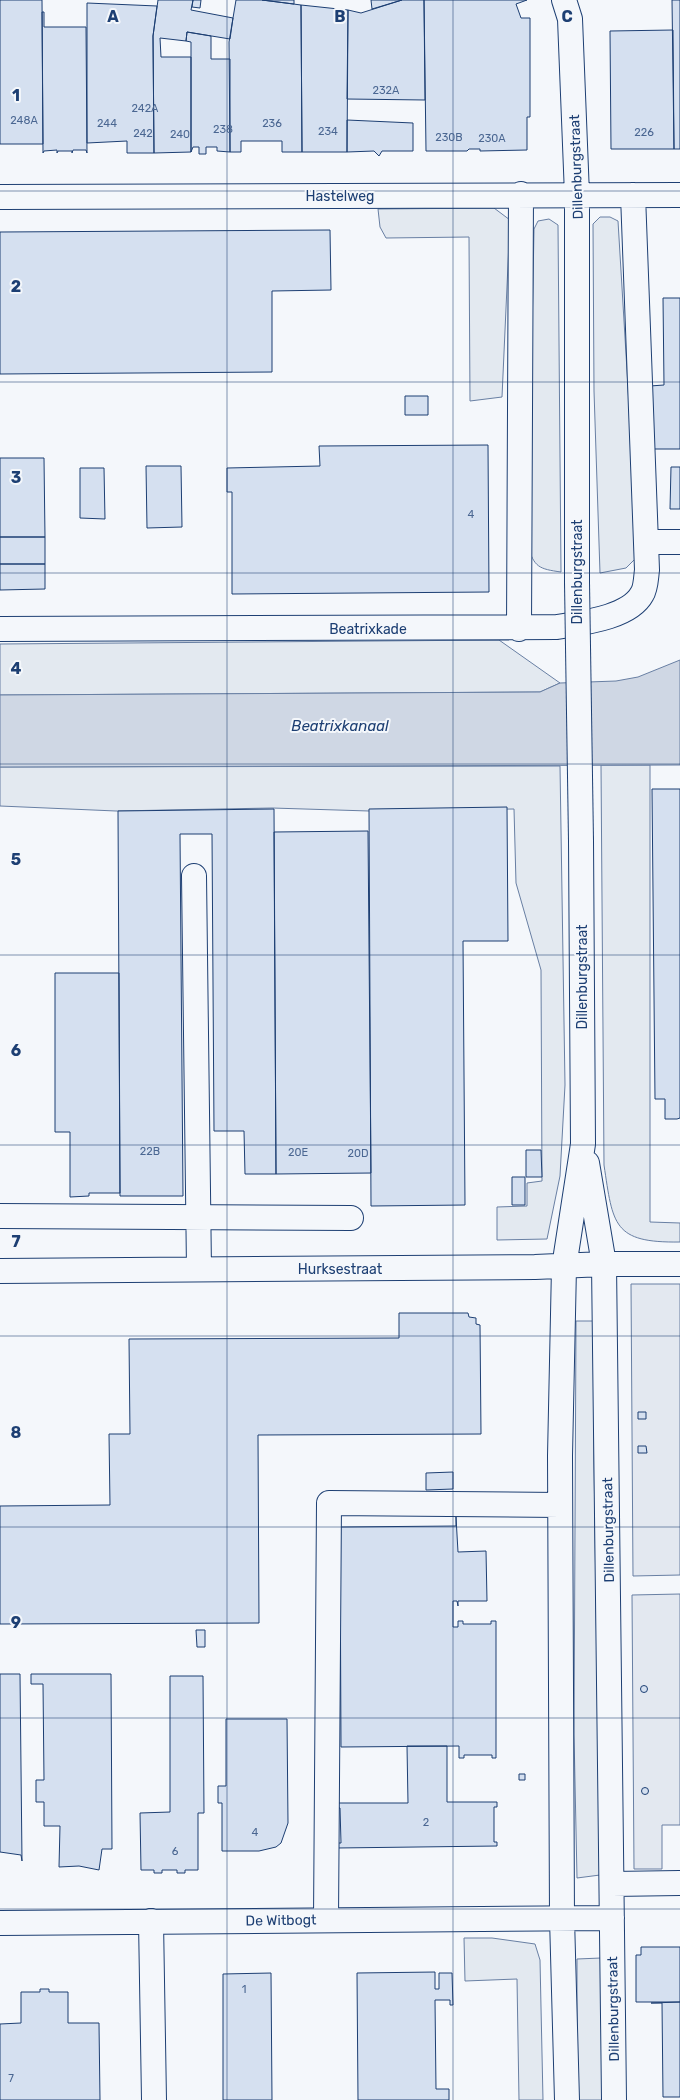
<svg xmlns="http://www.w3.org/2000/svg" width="680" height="2100" viewBox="0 0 680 2100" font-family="Rubik,sans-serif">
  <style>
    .green { fill: #e3e9f0; stroke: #687fa3 }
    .parking { fill: #e3e8f0; stroke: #687fa3 }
    .water { fill: #cfd7e4; stroke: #687fa3 }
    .building { fill: #d5e0f0; stroke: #1d3f73 }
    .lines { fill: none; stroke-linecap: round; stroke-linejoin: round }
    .minor-casing { stroke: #1d3f73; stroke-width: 26 }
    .minor { stroke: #f4f7fb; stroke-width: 24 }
    .minor-bridge-casing { stroke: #1d3f73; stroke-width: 26; stroke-linecap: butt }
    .minor-bridge { stroke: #f4f7fb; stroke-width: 24 }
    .grid { fill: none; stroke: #1d3f73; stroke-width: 1; stroke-opacity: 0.55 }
    .labels { text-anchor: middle; stroke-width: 4; stroke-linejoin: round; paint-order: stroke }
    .number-label { font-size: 11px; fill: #4b6792 }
    .street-label { font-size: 14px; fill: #1d3f73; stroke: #f4f7fb }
    .water-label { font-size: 15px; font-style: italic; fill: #1d3f73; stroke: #f4f7fb }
    .grid-label { font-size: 16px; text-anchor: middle; font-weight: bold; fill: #1d3f73; stroke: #f4f7fb; stroke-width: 4; stroke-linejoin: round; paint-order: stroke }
  </style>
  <rect width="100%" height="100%" fill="#f4f7fb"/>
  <path class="green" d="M 494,208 L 510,220 L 502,397 L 470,401 L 469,237 L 386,238 L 380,227 L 378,209 Z
    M 600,217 L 610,217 L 618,221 L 632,454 L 635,559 L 626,568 L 600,573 L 594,391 L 593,224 Z
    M 549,219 L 558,225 L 561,572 C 539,569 534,567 528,546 L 534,229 L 538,221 Z
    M 499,640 L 560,683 L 540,692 L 0,695 L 0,644 Z
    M 601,765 L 650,765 L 650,1222 L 680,1223 L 680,1242 C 613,1243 613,1225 604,1165 Z
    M 560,766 L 565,1085 L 560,1176 L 547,1239 L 497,1240 L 497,1207 L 527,1206 L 527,1183 L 542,1181 L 541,970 L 516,883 L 514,809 L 369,811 L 272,808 L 116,811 L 0,806 L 0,767 Z
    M 576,1321 L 595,1321 L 594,1459 L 600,1875 L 577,1878 L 574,1734 Z
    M 464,1938 L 492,1938 L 535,1944 L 540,1960 L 543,2100 L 519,2100 L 517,1979 L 465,1981 Z
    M 601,1958 L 602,2100 L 577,2100 L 577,1959 Z"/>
  <path class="parking" d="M 631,1284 L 680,1284 L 680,1575 L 633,1576 Z
    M 680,1594 L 680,1825 L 662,1825 L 662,1869 L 634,1869 L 632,1595 Z"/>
  <path class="water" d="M 680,660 L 680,765 L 0,767 L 0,695 L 540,692 L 560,683 L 616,681 L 638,677 Z"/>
  <path class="building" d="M 0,0 L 42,0 L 43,144 L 0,144 Z
    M 158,0 L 193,0 L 191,10 L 233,18 L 230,39 L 187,32 L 186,41 L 160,38 L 161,57 L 191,57 L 191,152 L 154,153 L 153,36 Z
    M 193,0 L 201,0 L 200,8 L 192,7 Z
    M 236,0 L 262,0 L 301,5 L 302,152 L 282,152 L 282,141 L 241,141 L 241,152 L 230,152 L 229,42 Z
    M 262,0 L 294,0 L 294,4 Z
    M 371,0 L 402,0 L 372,9 Z
    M 402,0 L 424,0 L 425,100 L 347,99 L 348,10 L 361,13 Z
    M 424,0 L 527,0 L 516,4 L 521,18 L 530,18 L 530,117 L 527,117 L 527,150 L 480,151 L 480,149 L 469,149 L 467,151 L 426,151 Z
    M 672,0 L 680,0 L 680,149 L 674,149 Z
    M 87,3 L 157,6 L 153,36 L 154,153 L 127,153 L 127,141 L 87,143 Z
    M 301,5 L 348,10 L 347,152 L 302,152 Z
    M 42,12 L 44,12 L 44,27 L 86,27 L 87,153 L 86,150 L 73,150 L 72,153 L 72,151 L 58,151 L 57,153 L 57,150 L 44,151 L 43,153 Z
    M 673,30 L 674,149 L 611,149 L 610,31 Z
    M 187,32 L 211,36 L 211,59 L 230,59 L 230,152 L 217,151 L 217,147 L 206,147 L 206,154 L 199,154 L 199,147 L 193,147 L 191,152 L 191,42 L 186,41 Z
    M 347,120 L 413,123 L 413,151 L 382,151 L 379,156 L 374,151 L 347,152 Z
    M 330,230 L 331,290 L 272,291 L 272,372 L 0,374 L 0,232 Z
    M 663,298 L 680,298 L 680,449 L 650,449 L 650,386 L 664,385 Z
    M 405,396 L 428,396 L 428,415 L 405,415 Z
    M 488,445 L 489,592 L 232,594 L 232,492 L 227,492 L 227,468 L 320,466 L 319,446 Z
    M 0,458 L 44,458 L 45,537 L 0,537 Z
    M 146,466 L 181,466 L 182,527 L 147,528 Z
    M 671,467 L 680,467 L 680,509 L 670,509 Z
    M 80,468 L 104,468 L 105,519 L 80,518 Z
    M 0,537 L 45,537 L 45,564 L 0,564 Z
    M 0,564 L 45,564 L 45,589 L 0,590 Z
    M 652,789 L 680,789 L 680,1118 L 677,1119 L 665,1119 L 665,1099 L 655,1099 Z
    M 507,807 L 508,941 L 463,941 L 465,1205 L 371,1206 L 369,809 Z
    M 274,809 L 276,1174 L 245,1174 L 244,1131 L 214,1131 L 212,834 L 180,834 L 183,1196 L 120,1196 L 118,811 Z
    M 368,831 L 371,1173 L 276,1174 L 274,832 Z
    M 55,973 L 119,973 L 120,1193 L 89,1193 L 89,1196 L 70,1197 L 70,1132 L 55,1132 Z
    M 526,1150 L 541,1150 L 542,1177 L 526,1177 Z
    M 512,1177 L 525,1177 L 525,1205 L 512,1205 Z
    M 399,1313 L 468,1313 L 469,1317 L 476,1318 L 476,1324 L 480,1325 L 481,1434 L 258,1435 L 259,1623 L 0,1624 L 0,1506 L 110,1505 L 109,1434 L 130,1434 L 129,1339 L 399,1338 Z
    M 638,1412 L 646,1412 L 646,1419 L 638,1419 Z
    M 638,1446 L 646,1446 L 647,1453 L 638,1453 Z
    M 453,1472 L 453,1489 L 426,1490 L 426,1473 Z
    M 456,1517 L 458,1552 L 486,1551 L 487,1601 L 458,1601 L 458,1606 L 457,1601 L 453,1601 L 453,1627 L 458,1627 L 458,1621 L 463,1621 L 463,1624 L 491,1624 L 491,1621 L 496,1621 L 496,1758 L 492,1758 L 492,1755 L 464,1755 L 464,1758 L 459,1758 L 459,1746 L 341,1747 L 340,1527 L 456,1526 Z
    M 196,1630 L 205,1630 L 205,1647 L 197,1647 Z
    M 0,1674 L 20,1674 L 22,1861 L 21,1855 L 0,1852 Z
    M 31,1674 L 111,1674 L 112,1849 L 102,1849 L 99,1870 L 79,1866 L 59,1867 L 60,1826 L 44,1826 L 44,1802 L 36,1802 L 36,1780 L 44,1780 L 43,1684 L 31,1684 Z
    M 170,1676 L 203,1676 L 204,1813 L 198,1813 L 198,1870 L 185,1870 L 185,1873 L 177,1873 L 177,1870 L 162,1870 L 162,1873 L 154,1873 L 154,1870 L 141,1870 L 140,1813 L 170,1812 Z
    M640.5 1689a3.5 3.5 0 1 1 7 0a3.5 3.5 0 1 1-7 0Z
    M 226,1719 L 287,1719 L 288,1823 L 281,1843 L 276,1847 L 259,1851 L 222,1851 L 222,1803 L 218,1803 L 218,1786 L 226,1786 Z
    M 407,1746 L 447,1746 L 447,1802 L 497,1802 L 497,1807 L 494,1807 L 494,1842 L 497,1842 L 497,1846 L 337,1848 L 337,1843 L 341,1843 L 340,1808 L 337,1808 L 337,1803 L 408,1803 Z
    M 519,1774 L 525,1774 L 525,1780 L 519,1780 Z
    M641.5 1791a3.5 3.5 0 1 1 7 0a3.5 3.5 0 1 1-7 0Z
    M 641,1947 L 680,1947 L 680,2002 L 636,2002 L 636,1955 L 641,1955 Z
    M 435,1972 L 435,1989 L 439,1989 L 439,1973 L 452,1973 L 453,2005 L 450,2005 L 450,2000 L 435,2000 L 436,2089 L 449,2089 L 449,2100 L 358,2100 L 357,1973 Z
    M 271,1973 L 272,2100 L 223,2100 L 223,1974 Z
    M 40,1989 L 49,1989 L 49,1992 L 68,1992 L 68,2023 L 99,2023 L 100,2100 L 0,2100 L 0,2024 L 21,2023 L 21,1992 L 40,1992 Z
    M 680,2002 L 680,2097 L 663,2097 L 662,2003 L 651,2003 Z"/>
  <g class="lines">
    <defs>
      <path id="minor" d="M 564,0 L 570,19 L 577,195 L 577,582
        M 0,197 L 680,195
        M 647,542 L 680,542
        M 0,629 L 557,627 C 581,623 629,618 642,594 C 646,588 646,577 647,570 L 633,195
        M 519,629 L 521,194
        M 194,876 L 199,1269
        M 587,1163 L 604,1264 L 614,2100
        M 0,1216 L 351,1218
        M 0,1271 L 535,1267 L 604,1264 L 680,1264
        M 612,1884 L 680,1883
        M 326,1920 L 329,1503 L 560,1505
        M 151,1921 L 154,2100
        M 0,1923 L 612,1918
        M 567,2100 L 562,1918 L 560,1456 L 564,1267 L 583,1144 L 581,841"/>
    </defs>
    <use href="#minor" class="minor-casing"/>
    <use href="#minor" class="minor"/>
    <defs>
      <path id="minor-bridge" d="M 577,582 L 581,841"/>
    </defs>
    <use href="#minor-bridge" class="minor-bridge-casing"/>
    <use href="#minor-bridge" class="minor-bridge"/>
  </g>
  <path class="grid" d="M 227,0 L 227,2100M 453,0 L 453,2100M 0,191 L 680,191M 0,382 L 680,382M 0,573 L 680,573M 0,764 L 680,764M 0,955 L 680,955M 0,1145 L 680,1145M 0,1336 L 680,1336M 0,1527 L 680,1527M 0,1718 L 680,1718M 0,1909 L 680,1909"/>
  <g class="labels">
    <g class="number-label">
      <text x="386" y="94">232A</text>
      <text x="145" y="112">242A</text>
      <text x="24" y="124">248A</text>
      <text x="107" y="127">244</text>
      <text x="272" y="127">236</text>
      <text x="223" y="133">238</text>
      <text x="328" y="135">234</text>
      <text x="644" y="136">226</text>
      <text x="143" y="137">242</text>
      <text x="180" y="138">240</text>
      <text x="449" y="141">230B</text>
      <text x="492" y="142">230A</text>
      <text x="471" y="518">4</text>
      <text x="150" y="1155">22B</text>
      <text x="298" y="1156">20E</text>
      <text x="358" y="1157">20D</text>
      <text x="426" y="1826">2</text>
      <text x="255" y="1836">4</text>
      <text x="175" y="1855">6</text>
      <text x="244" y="1993">1</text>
      <text x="11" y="2082">7</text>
    </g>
    <g class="street-label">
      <text transform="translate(576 167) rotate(-92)" y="5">Dillenburgstraat</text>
      <text x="340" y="201">Hastelweg</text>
      <text transform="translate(577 572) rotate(-90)" y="5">Dillenburgstraat</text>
      <text x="368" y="634">Beatrixkade</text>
      <text transform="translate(582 977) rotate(-90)" y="5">Dillenburgstraat</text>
      <text x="340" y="1274">Hurksestraat</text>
      <text transform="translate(608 1530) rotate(-91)" y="5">Dillenburgstraat</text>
      <text transform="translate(281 1920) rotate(-1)" y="5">De Witbogt</text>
      <text transform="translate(613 2009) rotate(-91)" y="5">Dillenburgstraat</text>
    </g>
    <g class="water-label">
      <text x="340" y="731">Beatrixkanaal</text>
    </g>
  </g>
  <g class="grid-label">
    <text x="113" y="22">A</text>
    <text x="340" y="22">B</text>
    <text x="567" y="22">C</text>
    <text x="16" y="101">1</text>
    <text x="16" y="292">2</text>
    <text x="16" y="483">3</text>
    <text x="16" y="674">4</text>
    <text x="16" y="865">5</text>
    <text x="16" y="1056">6</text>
    <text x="16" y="1247">7</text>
    <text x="16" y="1438">8</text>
    <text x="16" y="1628">9</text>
  </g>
</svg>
